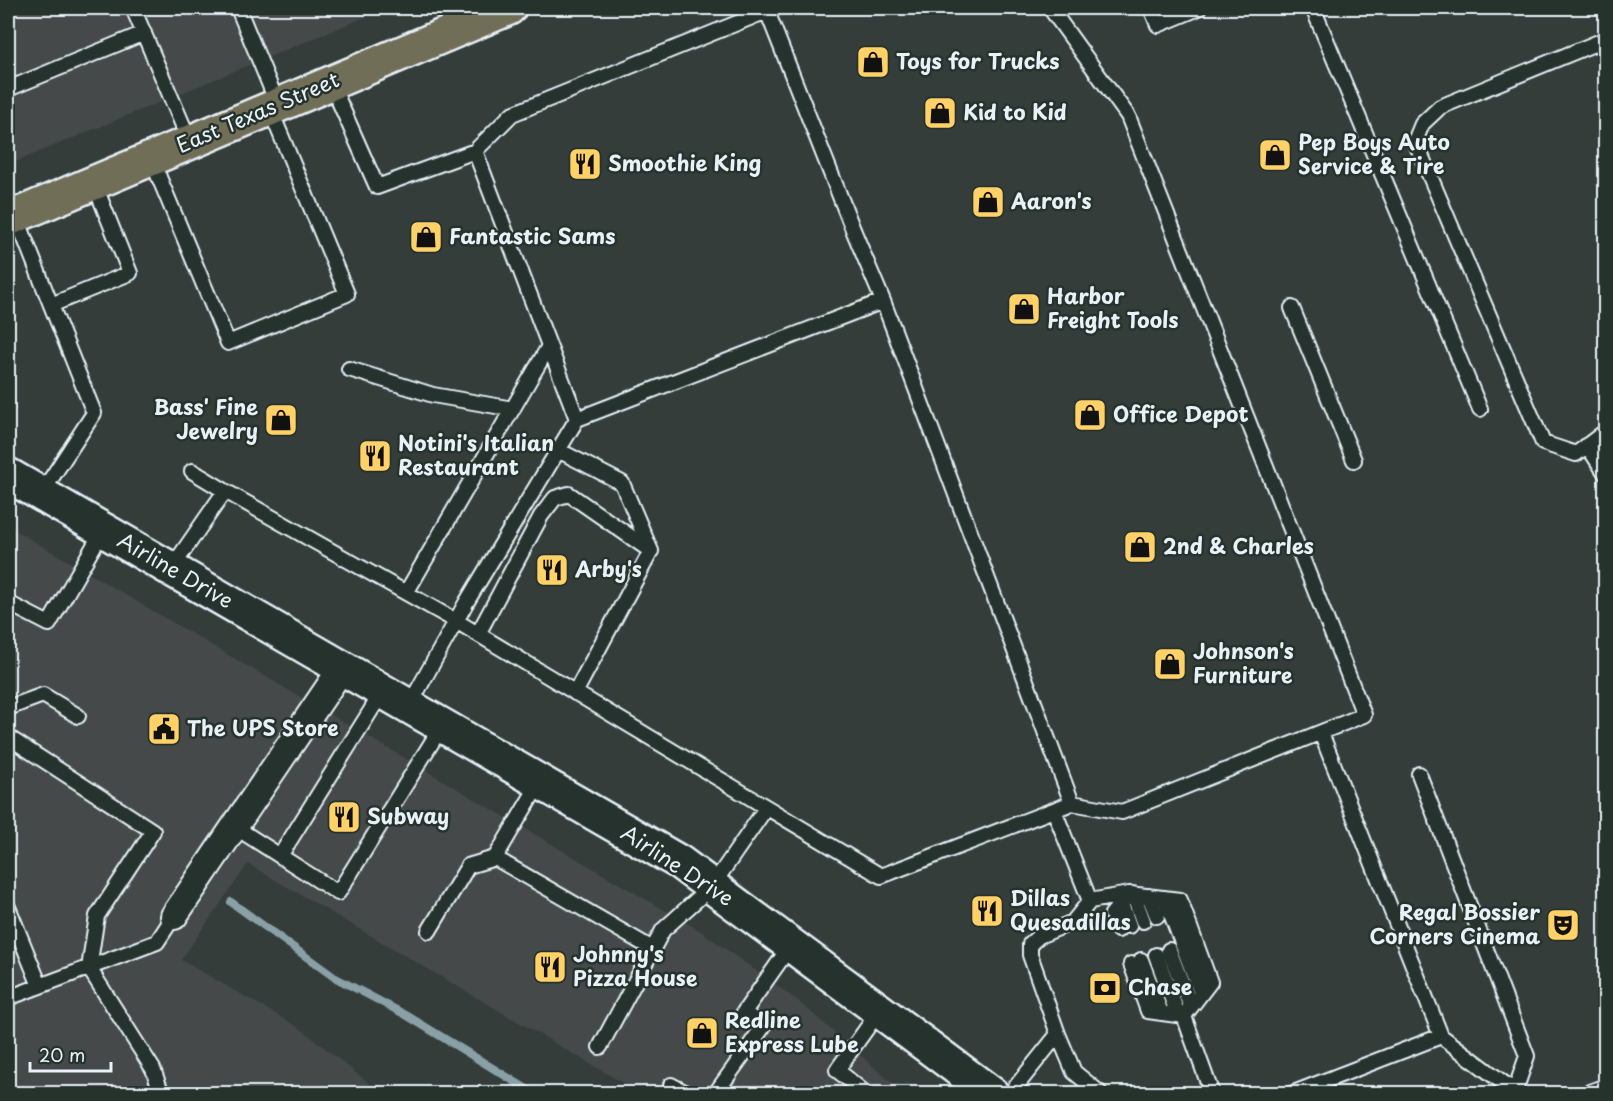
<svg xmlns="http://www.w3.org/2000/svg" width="1613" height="1101" viewBox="0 0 1613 1101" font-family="'Playpen Sans',sans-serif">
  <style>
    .built { fill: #44494a }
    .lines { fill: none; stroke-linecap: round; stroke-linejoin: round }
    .stream { stroke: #89a0a6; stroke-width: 8 }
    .lane-casing { stroke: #e8f1f8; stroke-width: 18 }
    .street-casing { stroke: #e8f1f8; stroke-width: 30 }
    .secondary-casing { stroke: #e8f1f8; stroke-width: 38 }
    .primary-casing { stroke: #e8f1f8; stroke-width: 38 }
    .lane { stroke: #26332d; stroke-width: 14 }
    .street { stroke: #26332d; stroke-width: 26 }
    .secondary { stroke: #26332d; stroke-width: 33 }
    .primary { stroke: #716e59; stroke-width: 33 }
    .labels { text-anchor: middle; stroke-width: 5; stroke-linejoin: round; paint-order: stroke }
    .poi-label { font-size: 21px; font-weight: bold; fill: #e8f1f8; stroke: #26332d; text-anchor: start }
    .street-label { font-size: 21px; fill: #e8f1f8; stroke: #26332d }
  </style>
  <rect width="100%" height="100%" fill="#343d3a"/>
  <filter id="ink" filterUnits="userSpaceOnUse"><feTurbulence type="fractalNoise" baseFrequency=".0167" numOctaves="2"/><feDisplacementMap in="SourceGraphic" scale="12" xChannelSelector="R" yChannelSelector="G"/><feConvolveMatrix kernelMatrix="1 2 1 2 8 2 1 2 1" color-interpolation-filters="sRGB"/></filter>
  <g filter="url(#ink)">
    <path class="built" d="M 8,8 L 387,8 L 8,165 Z
      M 8,526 L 702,932 L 798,1001 L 904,1093 L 640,1093 L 248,864 L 181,960 L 300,1028 L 381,1093 L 8,1094 Z"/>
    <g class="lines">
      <path class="stream" d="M 231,902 L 334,977 L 406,1015 L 535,1094"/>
      <defs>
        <path id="lane" d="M 133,8 L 190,142
          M 238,8 L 278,105
          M 1050,8 L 1128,116 L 1364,715 L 1122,812 L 1072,803
          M 1151,8 L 1158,25 L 1199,8
          M 1313,8 L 1480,409
          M 1606,39 L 1440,107 L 1422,124 L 1415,141 L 1543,443 L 1576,454 L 1606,431
          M 331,83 L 377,187 L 475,151 L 577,419 L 466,603 L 409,706
          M 8,89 L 144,33
          M 475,151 L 512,114 L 767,11 L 766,8
          M 151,158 L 228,343 L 347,294 L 270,109
          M 16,216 L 51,305 L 130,273 L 94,183
          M 1292,308 L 1354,460
          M 349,369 L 433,395 L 513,409
          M 577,419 L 883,301 L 854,232 L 767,11 L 775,8
          M 1587,445 L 1606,474
          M 558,450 L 622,483 L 651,551
          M 192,471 L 225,491
          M 41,494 L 94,413 L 51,305
          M 171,569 L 225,491 L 456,621 L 881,876 L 1072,803 L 883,301
          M 406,593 L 549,346
          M 8,603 L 49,624 L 103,530
          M 478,634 L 541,516 L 555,498 L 569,494 L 651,551
          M 575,693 L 651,551
          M 8,708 L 43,695 L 78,716
          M 1321,733 L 1441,1036
          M 8,737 L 153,831 L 97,916 L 89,968 L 153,1069 L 162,1094
          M 1419,774 L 1527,1056 L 1515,1091
          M 1054,810 L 1090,901
          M 235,827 L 338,893 L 442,726
          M 280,856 L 383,691
          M 495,858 L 540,782
          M 1133,894 L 1143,921
          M 1149,896 L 1157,916
          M 1165,898 L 1201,993
          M 1121,904 L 1129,926
          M 8,907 L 40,986
          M 1118,930 L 1112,914 L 1129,894
          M 429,931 L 468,866 L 495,858 L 651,948
          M 1169,950 L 1191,1007
          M 1156,955 L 1178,1015
          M 1141,960 L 1161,1013
          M 1131,964 L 1148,1011 L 1184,1016
          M 8,998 L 157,942 L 174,916
          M 600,1047 L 663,930 L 712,886 L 766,808
          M 671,1085 L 688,1094
          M 715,1094 L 763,1027 L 744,1012 L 791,945
          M 866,1094 L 837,1070 L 880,1010
          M 1010,1094 L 1058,1034
          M 1101,1094 L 1074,1072 L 1058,1034 L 1030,955 L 1030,944 L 1039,936 L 1073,922 L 1090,901 L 1129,894 L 1180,900 L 1210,982 L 1184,1016 L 1212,1094
          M 1291,1094 L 1441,1036 L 1518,1094
          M 1584,1094 L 1606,1086"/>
        <path id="street" d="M 174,916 L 342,668"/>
        <path id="secondary" d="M 8,475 L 679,862 L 992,1094"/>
        <path id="primary" d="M 8,219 L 509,8"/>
      </defs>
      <use href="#lane" class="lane-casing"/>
      <use href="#street" class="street-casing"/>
      <use href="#secondary" class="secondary-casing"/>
      <use href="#primary" class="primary-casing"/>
      <use href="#lane" class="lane"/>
      <use href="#street" class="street"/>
      <use href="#secondary" class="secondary"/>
      <use href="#primary" class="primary"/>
    </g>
  </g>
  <defs>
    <symbol id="shop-square" viewBox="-11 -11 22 22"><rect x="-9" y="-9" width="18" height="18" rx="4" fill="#ffd166" stroke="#26332d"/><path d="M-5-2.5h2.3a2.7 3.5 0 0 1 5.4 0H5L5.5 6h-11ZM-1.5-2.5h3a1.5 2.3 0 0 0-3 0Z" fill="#111"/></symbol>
    <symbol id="restaurant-square" viewBox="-11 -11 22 22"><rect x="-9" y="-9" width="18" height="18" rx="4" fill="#ffd166" stroke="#26332d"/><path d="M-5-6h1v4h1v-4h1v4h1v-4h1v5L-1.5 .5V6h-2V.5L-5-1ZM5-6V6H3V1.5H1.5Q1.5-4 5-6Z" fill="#111"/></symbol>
    <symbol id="civic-square" viewBox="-11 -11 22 22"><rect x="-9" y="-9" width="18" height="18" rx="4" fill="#ffd166" stroke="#26332d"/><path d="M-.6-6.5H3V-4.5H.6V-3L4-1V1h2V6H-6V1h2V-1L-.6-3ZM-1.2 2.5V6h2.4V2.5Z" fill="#111"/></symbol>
    <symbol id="theatre-square" viewBox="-11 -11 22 22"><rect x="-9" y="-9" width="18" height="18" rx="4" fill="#ffd166" stroke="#26332d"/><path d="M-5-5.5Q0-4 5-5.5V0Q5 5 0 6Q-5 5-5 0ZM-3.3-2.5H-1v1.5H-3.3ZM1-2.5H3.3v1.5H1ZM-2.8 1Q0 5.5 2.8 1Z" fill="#111"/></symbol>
    <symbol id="bank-square" viewBox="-11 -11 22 22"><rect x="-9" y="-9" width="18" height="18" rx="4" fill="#ffd166" stroke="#26332d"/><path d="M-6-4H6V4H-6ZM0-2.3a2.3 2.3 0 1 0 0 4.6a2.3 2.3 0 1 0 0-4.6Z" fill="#111"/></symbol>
  </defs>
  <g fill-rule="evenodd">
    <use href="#shop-square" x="854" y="43" width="38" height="38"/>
    <use href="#shop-square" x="921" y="94" width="38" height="38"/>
    <use href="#shop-square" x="1256" y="136" width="38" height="38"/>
    <use href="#restaurant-square" x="566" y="145" width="38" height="38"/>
    <use href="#shop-square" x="969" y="183" width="38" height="38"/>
    <use href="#shop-square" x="407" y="218" width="38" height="38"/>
    <use href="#shop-square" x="1005" y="290" width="38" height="38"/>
    <use href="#shop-square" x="1071" y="396" width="38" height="38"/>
    <use href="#shop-square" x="262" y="401" width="38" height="38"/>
    <use href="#restaurant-square" x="356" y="437" width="38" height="38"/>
    <use href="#shop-square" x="1121" y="528" width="38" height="38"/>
    <use href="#restaurant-square" x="533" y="551" width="38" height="38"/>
    <use href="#shop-square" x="1151" y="645" width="38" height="38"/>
    <use href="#civic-square" x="145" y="710" width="38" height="38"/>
    <use href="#restaurant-square" x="325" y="798" width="38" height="38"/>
    <use href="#restaurant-square" x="968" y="892" width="38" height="38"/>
    <use href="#theatre-square" x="1544" y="906" width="38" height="38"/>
    <use href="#restaurant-square" x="531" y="948" width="38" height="38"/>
    <use href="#bank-square" x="1086" y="969" width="38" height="38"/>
    <use href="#shop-square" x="683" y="1014" width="38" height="38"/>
  </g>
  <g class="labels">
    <g class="poi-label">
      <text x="896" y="69">Toys for Trucks</text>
      <text x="963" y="120">Kid to Kid</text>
      <text x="1298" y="150">Pep Boys Auto<tspan x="1298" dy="24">Service &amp; Tire</tspan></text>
      <text x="608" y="171">Smoothie King</text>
      <text x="1011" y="209">Aaron's</text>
      <text x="449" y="244">Fantastic Sams</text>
      <text x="1047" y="304">Harbor<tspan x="1047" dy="24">Freight Tools</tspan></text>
      <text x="258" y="415" text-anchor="end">Bass' Fine<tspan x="258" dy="24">Jewelry</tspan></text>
      <text x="1113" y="422">Office Depot</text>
      <text x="398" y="451">Notini's Italian<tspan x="398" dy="24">Restaurant</tspan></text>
      <text x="1163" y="554">2nd &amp; Charles</text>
      <text x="575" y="577">Arby's</text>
      <text x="1193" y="659">Johnson's<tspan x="1193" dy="24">Furniture</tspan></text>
      <text x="187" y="736">The UPS Store</text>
      <text x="367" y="824">Subway</text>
      <text x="1010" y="906">Dillas<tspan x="1010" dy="24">Quesadillas</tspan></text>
      <text x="1540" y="920" text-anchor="end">Regal Bossier<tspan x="1540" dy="24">Corners Cinema</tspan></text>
      <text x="573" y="962">Johnny's<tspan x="573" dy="24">Pizza House</tspan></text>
      <text x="1128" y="995">Chase</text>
      <text x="725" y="1028">Redline<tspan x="725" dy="24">Express Lube</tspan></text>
    </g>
    <g class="street-label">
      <text transform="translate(258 113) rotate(-23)" y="7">East Texas Street</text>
      <text transform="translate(175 571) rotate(30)" y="7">Airline Drive</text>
      <text transform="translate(677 866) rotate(33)" y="7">Airline Drive</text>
    </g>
  </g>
  <rect width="1613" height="1101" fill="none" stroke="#26332d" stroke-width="30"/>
  <rect x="15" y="15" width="1583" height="1071" fill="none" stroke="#e8f1f8" stroke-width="2" filter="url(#ink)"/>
  <path d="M30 1062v9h81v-9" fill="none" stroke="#e8f1f8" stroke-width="3"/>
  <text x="39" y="1062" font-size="18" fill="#e8f1f8" stroke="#26332d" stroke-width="4.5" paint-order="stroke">20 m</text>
</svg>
